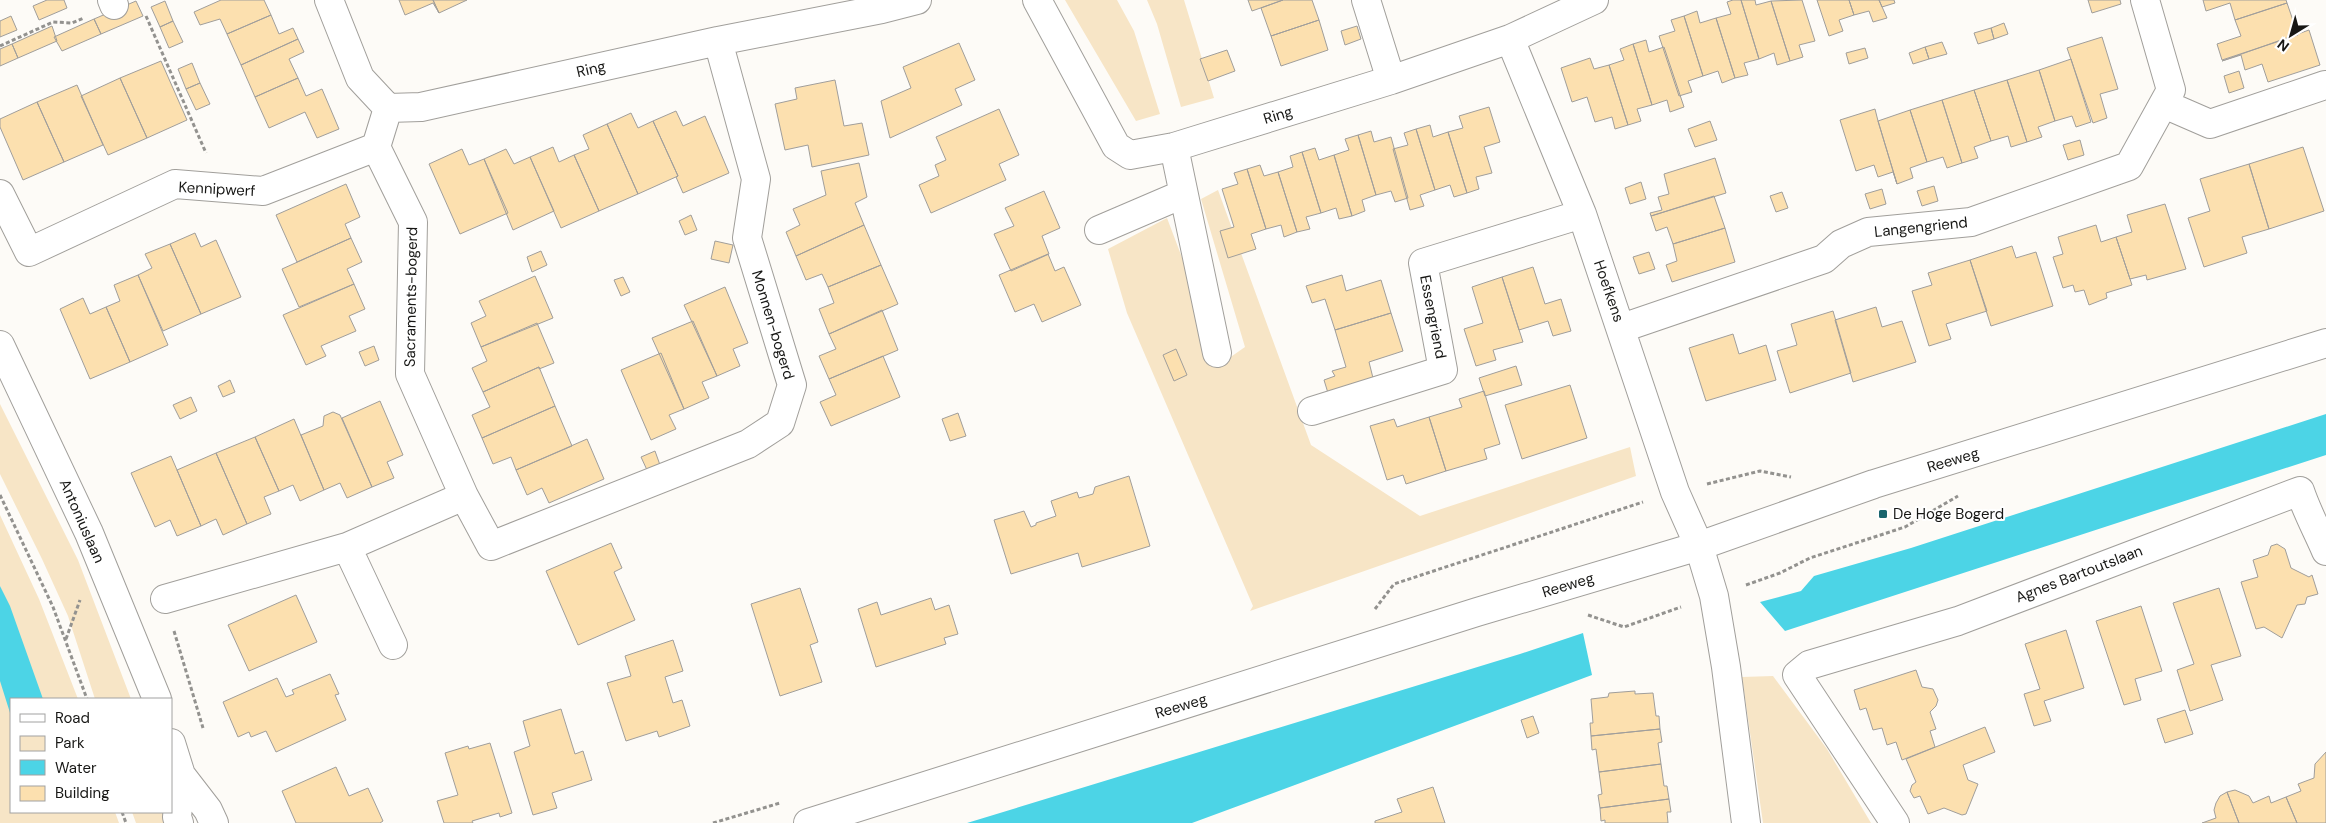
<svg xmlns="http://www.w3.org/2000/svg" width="2326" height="823" viewBox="0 0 2326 823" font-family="'DM Sans',sans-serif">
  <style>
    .green { fill: #f7e5c6 }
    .water { fill: #4cd4e6 }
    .building { fill: #fce0af; stroke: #a09e9b }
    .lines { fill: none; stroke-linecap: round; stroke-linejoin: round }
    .street-casing { stroke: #a19f9b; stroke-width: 30 }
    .secondary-casing { stroke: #a19f9b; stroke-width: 30 }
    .path { stroke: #93928f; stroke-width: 3; stroke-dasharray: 4 2.5; stroke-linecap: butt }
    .street { stroke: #fff; stroke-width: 28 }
    .secondary { stroke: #fff; stroke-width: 28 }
    .poi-dot { fill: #19656e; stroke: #fff; stroke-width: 2 }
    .labels { text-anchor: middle; stroke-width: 4; stroke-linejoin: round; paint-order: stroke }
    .street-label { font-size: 15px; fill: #171715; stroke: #fff }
    .poi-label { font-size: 15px; fill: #171715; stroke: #fff; text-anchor: start }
  </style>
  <rect width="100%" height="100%" fill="#fdfbf7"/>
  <path class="green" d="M 1065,0 L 1117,0 L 1134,31 L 1160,114 L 1136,121 Z
    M 1147,0 L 1184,0 L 1214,98 L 1181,107 L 1157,24 Z
    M 1218,190 L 1311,445 L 1420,516 L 1630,447 L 1636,476 L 1250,611 L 1253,606 L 1127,313 L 1108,249 L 1167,218 L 1222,363 L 1245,347 L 1201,199 Z
    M 0,404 L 78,560 L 131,699 L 95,699 L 68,616 L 42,559 L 0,474 Z
    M 0,515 L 39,599 L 78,699 L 11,699 L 11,812 L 115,812 L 119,823 L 0,823 L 0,588 L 15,622 L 0,586 Z
    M 1773,676 L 1827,749 L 1871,823 L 1763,823 L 1742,677 Z
    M 132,812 L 166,812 L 169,823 L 136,823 Z"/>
  <path class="water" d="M 2326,414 L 2326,455 L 1785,631 L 1760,602 L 1801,591 L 1814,576 L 1911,548 Z
    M 0,586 L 10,606 L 43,699 L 11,699 L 11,716 L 0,681 Z
    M 1583,633 L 1592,675 L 1192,823 L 967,823 L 1520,654 Z"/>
  <path class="building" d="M 47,0 L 64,0 L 67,8 L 39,20 L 33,6 Z
    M 221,0 L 264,0 L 271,15 L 227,34 L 220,19 L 200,25 L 194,12 Z
    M 399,0 L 433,0 L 439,13 L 433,3 L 405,15 Z
    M 433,0 L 467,0 L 439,13 Z
    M 1248,0 L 1283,0 L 1252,11 Z
    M 1283,0 L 1312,0 L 1319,20 L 1271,36 L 1261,8 Z
    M 1733,0 L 1741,0 L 1759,59 L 1744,63 L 1748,75 L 1735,78 L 1716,18 L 1731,14 L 1727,2 Z
    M 1741,0 L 1755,0 L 1756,5 L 1771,1 L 1790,61 L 1777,65 L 1774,53 L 1759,59 Z
    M 1802,0 L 1815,41 L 1799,45 L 1803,57 L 1790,61 L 1771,1 Z
    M 1817,0 L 1849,0 L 1854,15 L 1839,20 L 1843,31 L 1829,36 Z
    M 1849,0 L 1879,0 L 1887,18 L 1873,22 L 1869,11 L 1854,15 Z
    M 1879,0 L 1894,0 L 1895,3 L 1882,7 Z
    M 2088,0 L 2120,0 L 2121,4 L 2092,13 Z
    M 2203,0 L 2286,0 L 2287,3 L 2235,20 L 2230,3 L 2206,11 Z
    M 136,1 L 143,16 L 101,34 L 94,19 Z
    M 165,1 L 173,21 L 160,27 L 151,7 Z
    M 2287,3 L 2298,35 L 2222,60 L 2217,44 L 2241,36 L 2235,20 Z
    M 1697,11 L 1700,23 L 1716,18 L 1735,78 L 1722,83 L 1718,71 L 1703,76 L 1684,16 Z
    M 271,15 L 279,34 L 293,28 L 298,39 L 241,65 L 227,34 Z
    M 11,16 L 17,30 L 0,37 L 0,21 Z
    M 1684,16 L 1703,76 L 1688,81 L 1692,92 L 1679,96 L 1659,36 L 1675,31 L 1671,20 Z
    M 94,19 L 101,34 L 62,51 L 54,37 Z
    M 1319,20 L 1328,50 L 1281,66 L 1271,36 Z
    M 173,21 L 183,42 L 169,48 L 160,27 Z
    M 2004,23 L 2008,34 L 1994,39 L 1991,28 Z
    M 52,26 L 57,41 L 18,58 L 12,44 Z
    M 1357,26 L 1361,39 L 1345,45 L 1341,31 Z
    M 1991,28 L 1994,39 L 1978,44 L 1974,33 Z
    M 2309,30 L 2320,65 L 2268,82 L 2262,64 L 2245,70 L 2241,55 L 2222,61 Z
    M 2102,37 L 2118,89 L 2100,94 L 2107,118 L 2093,123 L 2067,48 Z
    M 298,39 L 304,52 L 289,59 L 298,78 L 255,97 L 241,65 Z
    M 1646,40 L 1649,52 L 1664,47 L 1684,107 L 1670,112 L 1667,100 L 1652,105 L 1633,44 Z
    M 1942,42 L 1947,54 L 1929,59 L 1925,47 Z
    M 959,43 L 975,80 L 955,89 L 962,105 L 890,138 L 881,101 L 911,88 L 903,67 Z
    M 12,44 L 18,58 L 0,66 L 0,49 Z
    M 1633,44 L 1652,105 L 1637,109 L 1641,121 L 1628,125 L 1609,65 L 1624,60 L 1620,49 Z
    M 1925,47 L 1929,59 L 1913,64 L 1909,53 Z
    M 1865,48 L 1868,58 L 1849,64 L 1846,53 Z
    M 1227,50 L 1235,71 L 1208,81 L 1200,59 Z
    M 1590,58 L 1594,69 L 1609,65 L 1628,125 L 1615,129 L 1612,117 L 1595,122 L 1587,97 L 1572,102 L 1561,68 Z
    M 2071,59 L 2091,122 L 2076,127 L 2072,116 L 2055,121 L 2039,70 Z
    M 161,61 L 187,120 L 147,138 L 120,78 Z
    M 192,63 L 200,83 L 186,89 L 178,69 Z
    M 2039,70 L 2055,121 L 2038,127 L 2042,137 L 2027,142 L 2007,80 Z
    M 2239,71 L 2244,88 L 2229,93 L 2224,76 Z
    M 120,78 L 147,138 L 108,155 L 81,96 Z
    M 298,78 L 306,96 L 322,89 L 339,129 L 317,138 L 305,112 L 269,128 L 255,97 Z
    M 835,80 L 844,126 L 862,123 L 869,155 L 812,167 L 808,145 L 785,150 L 775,104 L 797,99 L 795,88 Z
    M 2007,80 L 2027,142 L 2011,147 L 2008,136 L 1991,141 L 1974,90 Z
    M 200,83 L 210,104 L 196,110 L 186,89 Z
    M 77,85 L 103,145 L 64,162 L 37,102 Z
    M 1974,90 L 1991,141 L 1974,147 L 1978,158 L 1962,163 L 1942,100 Z
    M 1942,100 L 1962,163 L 1947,168 L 1943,157 L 1927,162 L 1910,110 Z
    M 37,102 L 64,162 L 23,180 L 0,127 L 0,119 Z
    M 1489,107 L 1500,142 L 1484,147 L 1492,173 L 1476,177 L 1479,189 L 1467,193 L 1448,132 L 1463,128 L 1459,116 Z
    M 999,109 L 1019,155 L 999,164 L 1006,180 L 931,213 L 919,185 L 939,176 L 935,165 L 946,160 L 936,137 Z
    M 1875,109 L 1878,121 L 1897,184 L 1893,172 L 1878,177 L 1874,165 L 1856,171 L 1840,120 Z
    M 1910,110 L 1927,162 L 1910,168 L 1913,178 L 1897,184 L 1878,121 Z
    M 676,111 L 683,126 L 705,116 L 729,173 L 683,193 L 676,177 L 678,176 L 653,121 Z
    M 631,113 L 638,128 L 653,121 L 678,176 L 638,194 L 607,124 Z
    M 1710,121 L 1717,140 L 1695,147 L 1688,129 Z
    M 607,124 L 638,194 L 599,211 L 574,155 L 589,149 L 583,135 Z
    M 1430,125 L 1433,137 L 1448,132 L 1467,193 L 1454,197 L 1450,185 L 1435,190 L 1416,129 Z
    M 1416,129 L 1435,190 L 1420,195 L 1424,206 L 1410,210 L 1393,149 L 1408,145 L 1404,133 Z
    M 1371,131 L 1374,142 L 1391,137 L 1408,198 L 1395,202 L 1391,191 L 1376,195 L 1358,135 Z
    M 1358,135 L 1376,195 L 1362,200 L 1365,211 L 1352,216 L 1334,155 L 1349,150 L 1345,139 Z
    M 2080,140 L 2084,155 L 2068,160 L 2063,145 Z
    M 553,147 L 559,162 L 574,155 L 599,211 L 561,228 L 530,157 Z
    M 2303,147 L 2324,211 L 2269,229 L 2249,164 Z
    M 1315,148 L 1319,160 L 1334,155 L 1352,216 L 1339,219 L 1336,208 L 1321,213 L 1302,152 Z
    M 462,149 L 469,165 L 484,159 L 508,213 L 460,234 L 429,164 Z
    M 506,149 L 514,164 L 530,157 L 554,211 L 513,230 L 484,159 Z
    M 1302,152 L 1321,213 L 1306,217 L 1310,229 L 1297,232 L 1278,172 L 1293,167 L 1290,156 Z
    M 1715,158 L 1726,193 L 1651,216 L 1650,213 L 1662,210 L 1658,197 L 1669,194 L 1664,174 Z
    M 859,163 L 867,197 L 855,203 L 864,225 L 796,256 L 786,232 L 800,225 L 793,209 L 826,195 L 821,171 Z
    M 2249,164 L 2269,229 L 2242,237 L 2247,253 L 2204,267 L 2188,218 L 2210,211 L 2200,179 Z
    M 1260,165 L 1264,176 L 1278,172 L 1297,232 L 1284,237 L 1281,225 L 1266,229 L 1247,169 Z
    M 1247,169 L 1266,229 L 1251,234 L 1256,249 L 1228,258 L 1220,231 L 1234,227 L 1222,189 L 1238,184 L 1234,173 Z
    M 1641,182 L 1646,199 L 1630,204 L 1625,188 Z
    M 346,184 L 360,217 L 345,224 L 351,238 L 297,262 L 276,215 Z
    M 1934,186 L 1938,201 L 1922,206 L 1917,191 Z
    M 1882,189 L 1886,204 L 1870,209 L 1865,194 Z
    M 1044,191 L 1060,228 L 1042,236 L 1049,254 L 1011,271 L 994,234 L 1014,226 L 1005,208 Z
    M 1782,192 L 1788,208 L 1776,212 L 1770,196 Z
    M 1714,196 L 1725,228 L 1673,244 L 1667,227 L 1656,231 L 1651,216 Z
    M 2165,204 L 2186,269 L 2147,280 L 2146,275 L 2130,279 L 2116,237 L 2132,232 L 2127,215 Z
    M 691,215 L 697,230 L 685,235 L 679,221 Z
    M 864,225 L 881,265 L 828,287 L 822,274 L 806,280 L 796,256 Z
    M 2096,225 L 2101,242 L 2116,237 L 2132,285 L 2106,293 L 2107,298 L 2089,305 L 2084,290 L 2075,292 L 2073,285 L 2063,288 L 2053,257 L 2063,254 L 2058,237 Z
    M 1725,228 L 1735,262 L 1672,282 L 1666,265 L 1677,261 L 1673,244 Z
    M 195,233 L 201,247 L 216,240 L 241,297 L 201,314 L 170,244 Z
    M 351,238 L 362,262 L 347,269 L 354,284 L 299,307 L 282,269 Z
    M 715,241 L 733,245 L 729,263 L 711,259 Z
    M 170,244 L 201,314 L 163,331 L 138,275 L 152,268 L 145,254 Z
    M 2012,246 L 2016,258 L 2036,252 L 2053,306 L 1991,326 L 1970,260 Z
    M 541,251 L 547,265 L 532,272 L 527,257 Z
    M 1649,252 L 1655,269 L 1639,274 L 1633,257 Z
    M 1048,254 L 1055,271 L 1064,267 L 1081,305 L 1042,322 L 1034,304 L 1015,312 L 999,275 Z
    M 1970,260 L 1987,311 L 1946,324 L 1951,339 L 1929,346 L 1912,291 L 1932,285 L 1928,273 Z
    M 881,265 L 898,304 L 829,334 L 819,309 L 834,303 L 828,287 Z
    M 1533,267 L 1545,304 L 1561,299 L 1571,331 L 1553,336 L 1548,321 L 1519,330 L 1502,277 Z
    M 138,275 L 168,345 L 130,362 L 106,307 L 120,301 L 114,285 Z
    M 1342,275 L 1346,291 L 1381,280 L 1391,313 L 1335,330 L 1325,299 L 1312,303 L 1306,286 Z
    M 535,276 L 553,318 L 481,347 L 471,323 L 486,316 L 479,301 Z
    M 623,277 L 630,292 L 621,296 L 614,280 Z
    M 1502,277 L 1523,342 L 1493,350 L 1496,360 L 1476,366 L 1464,329 L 1483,323 L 1472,287 Z
    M 354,284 L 365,309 L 349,316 L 356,331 L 321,346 L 326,356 L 306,365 L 283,315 Z
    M 725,287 L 748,343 L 733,349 L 740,366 L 717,376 L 684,305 Z
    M 83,298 L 90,314 L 106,307 L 130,362 L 90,379 L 60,309 Z
    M 1876,307 L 1882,327 L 1902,321 L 1916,362 L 1853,382 L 1835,320 Z
    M 882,310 L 898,350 L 829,379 L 819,356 L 836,349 L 829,334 Z
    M 1833,311 L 1851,373 L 1790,393 L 1777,351 L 1797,345 L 1791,324 Z
    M 1391,313 L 1403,351 L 1369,362 L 1373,378 L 1328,393 L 1324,380 L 1335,376 L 1332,371 L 1346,367 L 1335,330 Z
    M 693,321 L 717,376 L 702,382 L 709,398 L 684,409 L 652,338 Z
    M 537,323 L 554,363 L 539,369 L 539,367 L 483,392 L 472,368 L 487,361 L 481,347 Z
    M 1733,334 L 1739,354 L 1766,345 L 1776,380 L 1706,401 L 1689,348 Z
    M 374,346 L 379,360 L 365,366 L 359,352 Z
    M 1176,349 L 1187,375 L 1174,381 L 1163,355 Z
    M 661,353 L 684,409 L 669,415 L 676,429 L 651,440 L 621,370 Z
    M 883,356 L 900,397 L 831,426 L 820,402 L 836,395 L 829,379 Z
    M 1516,366 L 1522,385 L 1485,396 L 1479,378 Z
    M 539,367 L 555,406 L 482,438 L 472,415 L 490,407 L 483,392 Z
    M 230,380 L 235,392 L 223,397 L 218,386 Z
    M 1570,385 L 1587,438 L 1522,459 L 1505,405 Z
    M 1484,391 L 1500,444 L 1484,449 L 1487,459 L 1446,471 L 1429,417 L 1462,407 L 1459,399 Z
    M 191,397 L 197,411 L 180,419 L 173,405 Z
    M 380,401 L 403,455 L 387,462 L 394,478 L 372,487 L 342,418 Z
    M 555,406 L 572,446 L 516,470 L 511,457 L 493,464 L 482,438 Z
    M 333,412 L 340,415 L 372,487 L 347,498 L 340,483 L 324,490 L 301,435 L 323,426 L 324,416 Z
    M 958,413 L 966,436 L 950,441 L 942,419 Z
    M 1429,417 L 1446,471 L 1406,484 L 1403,475 L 1387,480 L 1370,426 L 1394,419 L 1397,427 Z
    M 294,419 L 324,490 L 300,501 L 293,485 L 279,491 L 255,437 Z
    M 255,437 L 279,491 L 264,497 L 271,514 L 247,524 L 216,453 Z
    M 587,439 L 604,479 L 549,503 L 542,488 L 527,495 L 516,470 Z
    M 655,451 L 660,465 L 647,470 L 641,457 Z
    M 216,453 L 247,524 L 223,535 L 216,519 L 201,526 L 177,470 Z
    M 171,456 L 201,526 L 177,536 L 170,520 L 155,527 L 131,473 Z
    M 1129,476 L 1150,546 L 1082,567 L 1078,553 L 1011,574 L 994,520 L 1024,511 L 1031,527 L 1036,525 L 1036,523 L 1056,516 L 1051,501 L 1077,492 L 1079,498 L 1093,494 L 1095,487 Z
    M 611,543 L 622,568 L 614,572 L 635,620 L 578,645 L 546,571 Z
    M 2277,544 L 2285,549 L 2291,568 L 2309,577 L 2312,575 L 2318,594 L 2307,597 L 2305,604 L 2297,605 L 2282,638 L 2264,627 L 2256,629 L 2241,582 L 2258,577 L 2253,560 L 2268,555 L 2271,546 Z
    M 800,588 L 818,642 L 810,645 L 822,682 L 780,696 L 751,604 Z
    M 2219,588 L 2241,656 L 2211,665 L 2223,700 L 2190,711 L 2177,670 L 2194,664 L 2173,603 Z
    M 296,595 L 317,642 L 249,671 L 228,625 Z
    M 931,598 L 935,610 L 949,605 L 958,634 L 944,638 L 946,644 L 876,667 L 858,609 L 877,602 L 881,615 Z
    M 2141,606 L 2162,671 L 2135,679 L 2141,700 L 2124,705 L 2096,621 Z
    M 2066,630 L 2084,688 L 2044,701 L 2051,721 L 2034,726 L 2024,694 L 2040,689 L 2025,644 Z
    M 673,640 L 683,671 L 665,677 L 673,703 L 682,700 L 690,726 L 659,737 L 657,731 L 626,741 L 607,683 L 631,676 L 625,656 Z
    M 1916,670 L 1922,687 L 1933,689 L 1938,700 L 1936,706 L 1930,712 L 1936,729 L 1930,731 L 1935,747 L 1902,760 L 1896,742 L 1887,745 L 1882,728 L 1873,730 L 1866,708 L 1860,710 L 1854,690 Z
    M 330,674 L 339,694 L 335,695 L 346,720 L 276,752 L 266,731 L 251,737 L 249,732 L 238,737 L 223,702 L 277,678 L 286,697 L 294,694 L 292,690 Z
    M 1635,691 L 1635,694 L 1653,693 L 1656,716 L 1659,716 L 1660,729 L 1591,736 L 1590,723 L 1593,723 L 1591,699 L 1608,697 L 1609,693 Z
    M 561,709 L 575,754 L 583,751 L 592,780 L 552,793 L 557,808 L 533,815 L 514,752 L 530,746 L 523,721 Z
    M 2185,710 L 2193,734 L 2165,743 L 2157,719 Z
    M 1533,716 L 1539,733 L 1527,738 L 1521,720 Z
    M 1985,727 L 1995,752 L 1963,765 L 1968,780 L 1978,784 L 1966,814 L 1962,815 L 1944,808 L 1928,814 L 1920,796 L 1914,798 L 1910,791 L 1912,785 L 1916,782 L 1906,759 Z
    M 1660,729 L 1662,742 L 1658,743 L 1661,764 L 1599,772 L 1596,749 L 1592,750 L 1591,736 Z
    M 490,743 L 512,813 L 500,817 L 499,813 L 472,821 L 473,823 L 444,823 L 437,801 L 458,795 L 445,753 L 468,746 L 469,749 Z
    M 2326,752 L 2326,823 L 2297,823 L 2286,797 L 2301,791 L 2298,784 L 2314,778 L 2315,764 Z
    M 1661,764 L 1664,786 L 1667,786 L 1669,799 L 1600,808 L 1598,795 L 1602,794 L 1599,772 Z
    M 336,767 L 349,796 L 368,788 L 383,821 L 380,823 L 296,823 L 282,791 Z
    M 1433,787 L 1445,823 L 1375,823 L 1375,821 L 1402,812 L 1397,799 Z
    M 2235,790 L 2249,796 L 2253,803 L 2269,796 L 2271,803 L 2286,797 L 2297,823 L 2239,823 L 2227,792 Z
    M 2227,792 L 2239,823 L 2202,823 L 2216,818 L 2214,810 L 2216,803 L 2220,796 Z
    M 1669,799 L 1671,812 L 1667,812 L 1668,823 L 1605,823 L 1605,820 L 1601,821 L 1600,808 Z"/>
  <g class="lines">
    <defs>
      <path id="street" d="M 112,0 L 114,5
        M 329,0 L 360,78 L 388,108 L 421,107 L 718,41 L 882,9 L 917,0
        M 1037,0 L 1116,146 L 1130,155 L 1174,147 L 1391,80 L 1510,39 L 1594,0
        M 1366,0 L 1391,80
        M 1510,39 L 1582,214 L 1675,492 L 1699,546 L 1714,596 L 1726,667 L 1746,823
        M 2164,104 L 2210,124 L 2325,85
        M 1174,147 L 1217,353
        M 0,194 L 29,252 L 175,184 L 263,191 L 376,147 L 388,108
        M 1099,230 L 1183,194
        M 1622,328 L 1824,259 L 1841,244 L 1868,232 L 1971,222 L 2129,166 L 2171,90 L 2145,0
        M 1312,411 L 1443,370 L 1423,263 L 1582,214
        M 464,496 L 491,546 L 748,444 L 780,423 L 792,385 L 747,238 L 756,179 L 718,41
        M 347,547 L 393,645
        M 165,599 L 347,547 L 464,496 L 410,374 L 413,222 L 376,147
        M 1895,823 L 1797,675 L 1809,665 L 1958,621 L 2300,491 C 2307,512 2317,530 2326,551"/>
      <path id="secondary" d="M 0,345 L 89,533 L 157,699
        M 171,743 L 181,775 L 177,817 L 179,823
        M 181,775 L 208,810 L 214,823
        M 808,823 L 1477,612 L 1699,546 L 1874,484 L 2326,343"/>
    </defs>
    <use href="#street" class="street-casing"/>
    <use href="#secondary" class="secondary-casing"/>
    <path class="path" d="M 146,16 L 206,153
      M 0,46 L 53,22 L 72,23 L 84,18
      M 1707,484 L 1760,471 L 1791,477
      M 0,495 L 53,607 L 87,699
      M 1746,585 L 1780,573 L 1810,558 L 1905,527 L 1958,496
      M 1375,609 L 1394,584 L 1643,502
      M 1588,615 L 1624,627 L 1681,607
      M 174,631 L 203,728
      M 66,639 L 80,600
      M 122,812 L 126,823
      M 713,823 L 780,803"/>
    <use href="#street" class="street"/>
    <use href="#secondary" class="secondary"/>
  </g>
  <rect class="poi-dot" x="1878" y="509" width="10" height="10" rx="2.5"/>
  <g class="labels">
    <g class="street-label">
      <text transform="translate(591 69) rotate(-13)" y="5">Ring</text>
      <text transform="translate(1278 115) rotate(-17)" y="5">Ring</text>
      <text transform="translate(217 189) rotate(3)" y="5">Kennipwerf</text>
      <text transform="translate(1921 227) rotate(-6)" y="5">Langengriend</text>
      <text transform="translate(1609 291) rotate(71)" y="5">Hoefkens</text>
      <text transform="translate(411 297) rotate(-89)" y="5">Sacraments-bogerd</text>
      <text transform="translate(1433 317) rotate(79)" y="5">Essengriend</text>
      <text transform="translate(773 325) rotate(73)" y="5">Monnen-bogerd</text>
      <text transform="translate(1953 460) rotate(-17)" y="5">Reeweg</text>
      <text transform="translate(82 521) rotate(66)" y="5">Antoniuslaan</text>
      <text transform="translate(2079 574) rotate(-21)" y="5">Agnes Bartoutslaan</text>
      <text transform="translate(1568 585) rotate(-17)" y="5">Reeweg</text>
      <text transform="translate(1181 706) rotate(-17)" y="5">Reeweg</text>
    </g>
    <g class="poi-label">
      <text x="1893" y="519">De Hoge Bogerd</text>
    </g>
  </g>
  <rect x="10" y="698" width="162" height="115" fill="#ffffff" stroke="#a2a2a1"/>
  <rect x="20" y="714" width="25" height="8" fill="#ffffff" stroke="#a2a2a1"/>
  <text x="55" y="723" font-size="15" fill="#171715">Road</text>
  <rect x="20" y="736" width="25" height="15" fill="#f7e5c6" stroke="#a2a2a1"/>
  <text x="55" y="748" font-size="15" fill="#171715">Park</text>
  <rect x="20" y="760" width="25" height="15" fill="#4cd4e6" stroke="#a2a2a1"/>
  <text x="55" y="773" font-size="15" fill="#171715">Water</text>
  <rect x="20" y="786" width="25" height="15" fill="#fce0af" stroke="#a2a2a1"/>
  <text x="55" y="798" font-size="15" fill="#171715">Building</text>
  <g transform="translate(2291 35) rotate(217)" stroke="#ffffff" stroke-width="4" paint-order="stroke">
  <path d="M0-4L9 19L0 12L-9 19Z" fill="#171715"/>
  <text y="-8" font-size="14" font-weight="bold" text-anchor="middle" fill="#171715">N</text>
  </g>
</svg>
